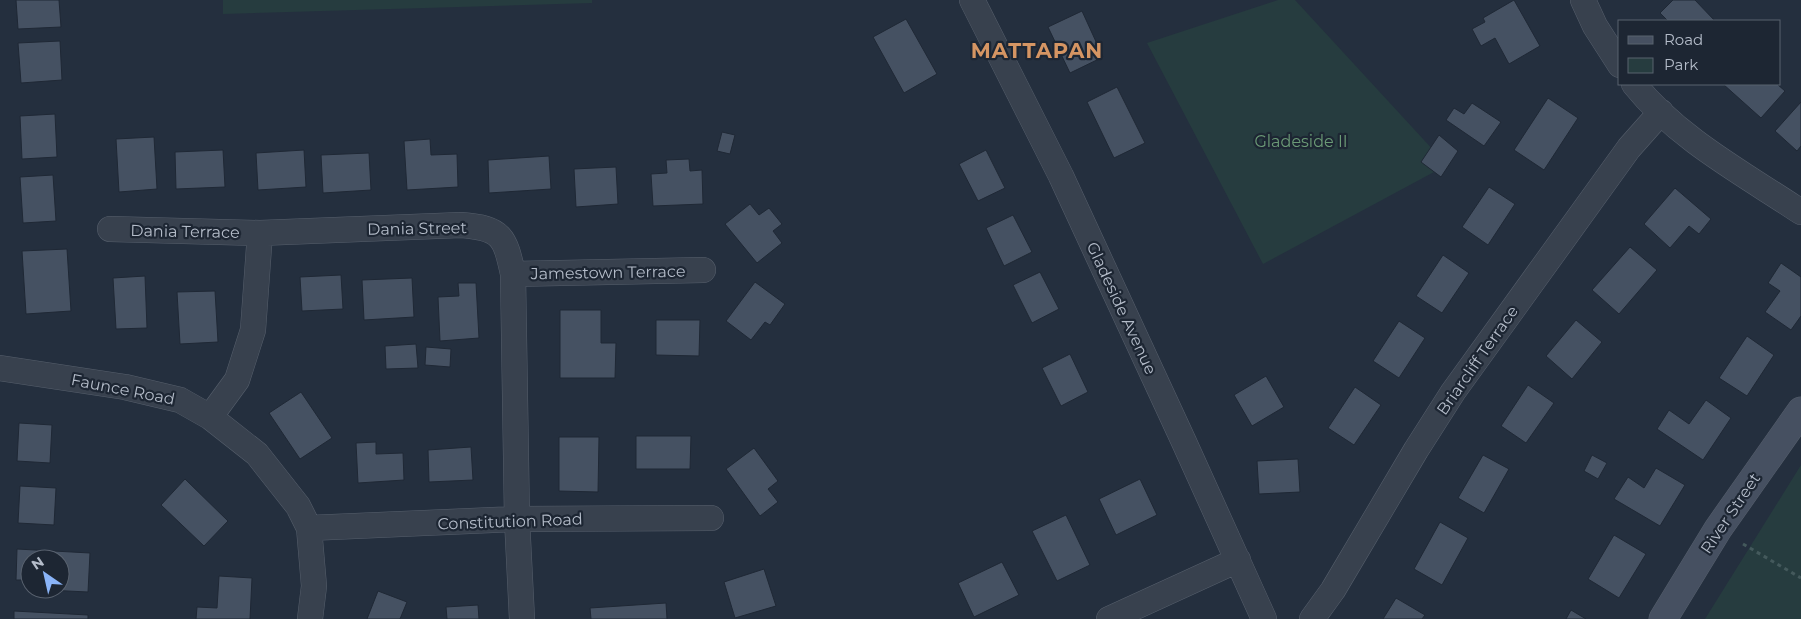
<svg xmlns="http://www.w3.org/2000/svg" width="1801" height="619" viewBox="0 0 1801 619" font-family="Montserrat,sans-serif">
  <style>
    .green { fill: #263c3f }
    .building { fill: #455162; stroke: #1f2835; fill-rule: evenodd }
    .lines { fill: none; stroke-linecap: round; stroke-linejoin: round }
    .minor-casing { stroke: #565f6c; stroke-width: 26 }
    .secondary-casing { stroke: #565f6c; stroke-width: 29 }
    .path { stroke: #44595c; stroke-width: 3; stroke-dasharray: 4 4; stroke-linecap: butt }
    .minor { stroke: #38414e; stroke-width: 25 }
    .secondary { stroke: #465061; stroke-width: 28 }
    .labels { text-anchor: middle; stroke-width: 4.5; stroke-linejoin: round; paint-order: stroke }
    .park-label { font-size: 16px; fill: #6b9a76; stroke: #1d2633 }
    .street-label { font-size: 16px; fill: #b4bcc9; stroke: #1d2633 }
    .district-label { font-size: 21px; font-weight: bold; letter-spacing: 1px; fill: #d59563; stroke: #1d2633 }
  </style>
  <rect width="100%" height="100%" fill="#242f3e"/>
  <path class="green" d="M 223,0 L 592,0 L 592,3 L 223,14 Z
    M 1278,0 L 1295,0 L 1447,165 L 1263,264 L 1147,43 Z
    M 1801,465 L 1801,619 L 1705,619 Z"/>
  <path class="building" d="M 16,0 L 59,0 L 61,27 L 18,29 Z
    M 1514,0 L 1540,46 L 1509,64 L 1495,38 L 1481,46 L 1472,29 L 1485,22 L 1483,18 Z
    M 1673,0 L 1695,0 L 1715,21 L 1668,21 L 1660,13 Z
    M 1082,11 L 1103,57 L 1070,73 L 1048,27 Z
    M 906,19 L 937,74 L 904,93 L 873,37 Z
    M 60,41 L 62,80 L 21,83 L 18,43 Z
    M 1723,84 L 1777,84 L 1785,91 L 1761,118 Z
    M 1117,87 L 1145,143 L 1114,158 L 1087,102 Z
    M 1548,98 L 1578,118 L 1544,170 L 1514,150 Z
    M 1801,102 L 1801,146 L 1797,151 L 1775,131 Z
    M 1472,103 L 1501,122 L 1484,146 L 1446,120 L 1454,108 L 1464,114 Z
    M 55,114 L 57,157 L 22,159 L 20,116 Z
    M 722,132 L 735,135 L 730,154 L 717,151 Z
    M 1439,135 L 1458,151 L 1441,177 L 1421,162 Z
    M 154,137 L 157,189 L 119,192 L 116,139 Z
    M 430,139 L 431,155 L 457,154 L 458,187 L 407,190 L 404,141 Z
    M 223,150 L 225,187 L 176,189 L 175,152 Z
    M 304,150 L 306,187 L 258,190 L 256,153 Z
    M 986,150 L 1005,188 L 978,201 L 959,164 Z
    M 369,153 L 371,190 L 323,193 L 321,155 Z
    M 549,156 L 551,189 L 489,193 L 488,160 Z
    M 689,159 L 690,171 L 702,170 L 703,204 L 653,206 L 651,174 L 667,173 L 666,160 Z
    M 616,167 L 618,204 L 576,207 L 574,169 Z
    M 53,175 L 56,221 L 23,223 L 20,177 Z
    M 1489,187 L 1515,204 L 1488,245 L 1462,227 Z
    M 1675,188 L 1711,219 L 1699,234 L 1689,226 L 1670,248 L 1644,224 Z
    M 750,204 L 759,215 L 769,208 L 782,224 L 773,231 L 782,243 L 757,263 L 725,224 Z
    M 1013,215 L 1032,252 L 1004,266 L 986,228 Z
    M 1630,247 L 1657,270 L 1619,314 L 1592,290 Z
    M 67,249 L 71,311 L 26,314 L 22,251 Z
    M 1443,255 L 1469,273 L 1442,313 L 1416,296 Z
    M 1781,263 L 1801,277 L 1801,316 L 1791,330 L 1765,312 L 1780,291 L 1768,283 Z
    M 1040,272 L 1059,309 L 1032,323 L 1013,285 Z
    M 341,275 L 343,309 L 302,311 L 300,277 Z
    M 145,276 L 147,328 L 116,329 L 113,278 Z
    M 412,278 L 414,317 L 364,320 L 362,280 Z
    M 755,282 L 785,304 L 770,325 L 765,322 L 751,340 L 726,321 Z
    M 458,283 L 476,283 L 479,338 L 440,341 L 438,297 L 459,296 Z
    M 215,291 L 218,342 L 180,344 L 177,292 Z
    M 560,310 L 601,310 L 601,343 L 616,343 L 615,378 L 560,378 Z
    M 656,320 L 700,320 L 699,356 L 656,355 Z
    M 1576,320 L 1602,342 L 1572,379 L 1546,356 Z
    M 1399,321 L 1425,338 L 1399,378 L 1373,361 Z
    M 1747,336 L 1774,355 L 1747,396 L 1719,378 Z
    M 416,344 L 418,368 L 386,369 L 385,346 Z
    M 426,347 L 451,349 L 450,367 L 425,365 Z
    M 1070,354 L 1088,392 L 1061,406 L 1042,368 Z
    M 1266,376 L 1284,407 L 1252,426 L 1234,395 Z
    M 1528,385 L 1554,403 L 1526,443 L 1501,426 Z
    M 1355,387 L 1381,405 L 1354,445 L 1328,428 Z
    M 301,392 L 332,438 L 300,459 L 269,413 Z
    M 1706,400 L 1731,418 L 1703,460 L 1657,429 L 1669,410 L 1689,424 Z
    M 19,423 L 52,425 L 50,463 L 17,461 Z
    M 636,436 L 691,436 L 690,469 L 636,469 Z
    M 559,437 L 599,437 L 598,492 L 559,491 Z
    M 376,442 L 376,454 L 403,453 L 404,480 L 358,483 L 356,443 Z
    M 471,447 L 473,480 L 429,482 L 428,450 Z
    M 754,448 L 778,481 L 768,489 L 778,502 L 760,516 L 726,469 Z
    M 1483,455 L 1509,469 L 1484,513 L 1458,498 Z
    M 1592,455 L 1607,463 L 1598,479 L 1584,471 Z
    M 1298,459 L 1300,492 L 1259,494 L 1257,461 Z
    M 1656,468 L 1685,485 L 1660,526 L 1614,499 L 1628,477 L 1644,488 Z
    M 185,479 L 228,521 L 204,546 L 161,505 Z
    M 1140,479 L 1157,515 L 1116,535 L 1099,499 Z
    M 20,486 L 56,488 L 54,525 L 18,523 Z
    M 1066,515 L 1090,565 L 1057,581 L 1032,531 Z
    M 1440,522 L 1468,538 L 1442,585 L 1414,569 Z
    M 1614,535 L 1646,554 L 1619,598 L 1588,579 Z
    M 17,549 L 90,553 L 88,592 L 27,589 L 27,580 L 16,580 ZM 30,559 L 60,559 L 60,589 L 30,589 Z
    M 1002,562 L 1019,595 L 974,617 L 958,583 Z
    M 764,569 L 776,606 L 735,618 L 724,582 Z
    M 219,576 L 252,578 L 250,619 L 196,619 L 197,607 L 217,608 Z
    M 378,591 L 407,602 L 400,619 L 367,619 Z
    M 1396,598 L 1425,615 L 1422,619 L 1383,619 Z
    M 666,603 L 667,619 L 591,619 L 590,608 Z
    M 478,605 L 479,619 L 447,619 L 446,607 Z
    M 1571,610 L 1586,619 L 1566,619 Z
    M 14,611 L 88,615 L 88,619 L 14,619 Z"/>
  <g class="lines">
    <defs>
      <path id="minor" d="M 972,0 L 1061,176 L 1184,442 L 1264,619
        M 1583,0 L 1595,26 L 1620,65
        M 1634,84 C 1677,138 1744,174 1801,212
        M 110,229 L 260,233
        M 513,274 L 703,270
        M 0,368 L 125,387 L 180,400 L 210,417 L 257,454 L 298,506 L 309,528 L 314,586 L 310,619
        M 210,417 L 237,380 L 253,330 L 260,233 L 461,225 C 502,228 505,237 513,274 L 517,519 L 522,619
        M 309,528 L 517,519 L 711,518
        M 1109,619 L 1238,560
        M 1312,619 L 1333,590 L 1416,450 L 1453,392 L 1629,148 L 1661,112"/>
      <path id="secondary" d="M 1663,619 L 1718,529 L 1801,411"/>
    </defs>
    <use href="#minor" class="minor-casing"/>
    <use href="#secondary" class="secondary-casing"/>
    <path class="path" d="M 1743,544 L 1801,578"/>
    <use href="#minor" class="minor"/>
    <use href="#secondary" class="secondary"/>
  </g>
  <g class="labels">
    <g class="park-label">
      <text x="1301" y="147">Gladeside II</text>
    </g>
    <g class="street-label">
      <text transform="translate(417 228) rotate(-1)" y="6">Dania Street</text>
      <text transform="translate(185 231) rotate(1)" y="6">Dania Terrace</text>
      <text transform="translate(608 272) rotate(-1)" y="6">Jamestown Terrace</text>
      <text transform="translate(1122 308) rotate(65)" y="6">Gladeside Avenue</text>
      <text transform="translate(1477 360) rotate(-55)" y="6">Briarcliff Terrace</text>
      <text transform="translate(123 389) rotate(11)" y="6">Faunce Road</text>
      <text transform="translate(1730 513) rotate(-56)" y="6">River Street</text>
      <text transform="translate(510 521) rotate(-2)" y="6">Constitution Road</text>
    </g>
    <g class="district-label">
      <text x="1037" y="58">MATTAPAN</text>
    </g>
  </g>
  <rect x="1618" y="20" width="162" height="65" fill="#1d2633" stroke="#59626f"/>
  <rect x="1628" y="36" width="25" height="8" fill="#465061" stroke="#59626f"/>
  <text x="1664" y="45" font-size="15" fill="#b4bcc9">Road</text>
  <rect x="1628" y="58" width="25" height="15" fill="#263c3f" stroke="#59626f"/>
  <text x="1664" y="70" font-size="15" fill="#b4bcc9">Park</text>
  <g transform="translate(45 574) rotate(326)"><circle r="24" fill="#1d2633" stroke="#59626f"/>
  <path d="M0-4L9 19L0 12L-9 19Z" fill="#8ab4f8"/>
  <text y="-8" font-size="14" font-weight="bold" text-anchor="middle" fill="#b4bcc9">N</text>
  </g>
</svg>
